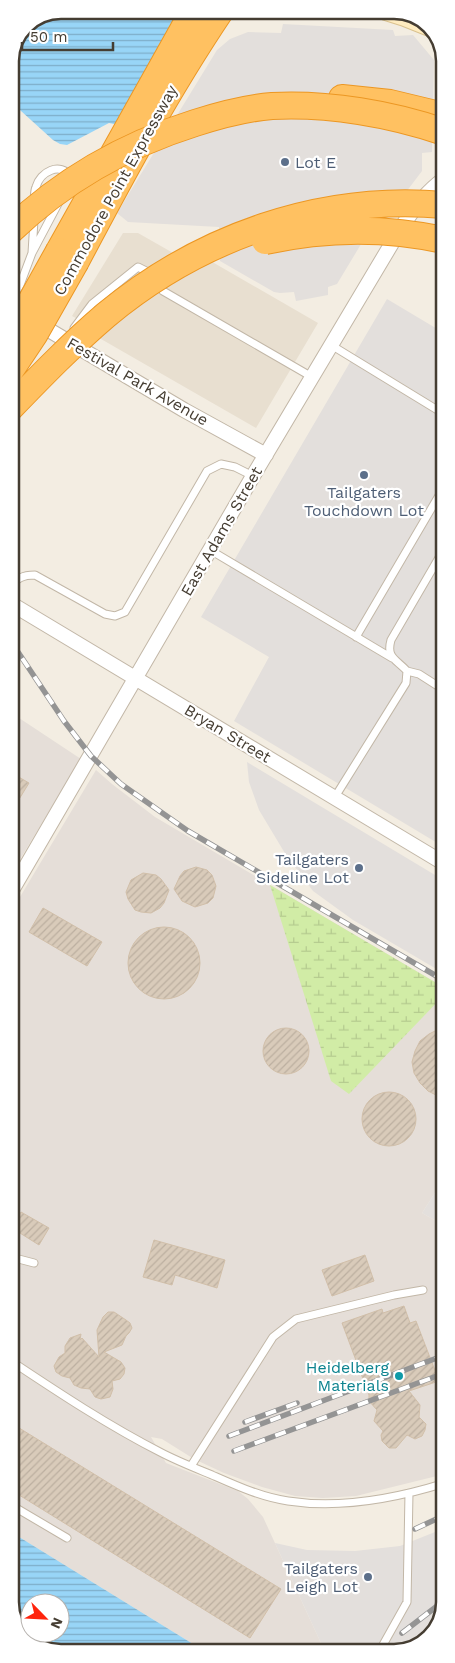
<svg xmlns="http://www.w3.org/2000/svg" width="455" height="1663" viewBox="0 0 455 1663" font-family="'Work Sans',sans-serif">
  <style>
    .residential { fill: #e8dfd0 }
    .industrial { fill: #e5ded8 }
    .wetland { fill: url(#wetland-marsh) }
    .parking { fill: #e3dfdc }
    .water { fill: url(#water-rules); fill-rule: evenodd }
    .building { fill: url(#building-hatch); stroke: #d1bfa9 }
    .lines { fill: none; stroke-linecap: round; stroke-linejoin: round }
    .lane-casing { stroke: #c2b7a7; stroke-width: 9 }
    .street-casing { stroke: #c2b7a7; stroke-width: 16 }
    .secondary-casing { stroke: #dac28f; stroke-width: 22 }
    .highway-casing { stroke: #ec9723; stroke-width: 28 }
    .lane { stroke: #fff; stroke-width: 7 }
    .street { stroke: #fff; stroke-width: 14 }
    .secondary { stroke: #ffecc0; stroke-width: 20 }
    .highway { stroke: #ffc161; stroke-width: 26 }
    .rail-casing { stroke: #949494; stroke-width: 5.5 }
    .rail { stroke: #fff; stroke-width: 4; stroke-dasharray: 11; stroke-linecap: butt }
    .highway-bridge-casing { stroke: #ec9723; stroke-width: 28; stroke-linecap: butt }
    .highway-bridge { stroke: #ffc161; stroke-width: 26 }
    .service-dot { fill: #5c6f8a; stroke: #fff; stroke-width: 2 }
    .culture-dot { fill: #0f9aa8; stroke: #fff; stroke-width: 2 }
    .labels { text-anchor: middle; stroke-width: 4.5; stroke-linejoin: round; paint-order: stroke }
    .service-label { font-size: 16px; fill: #4e5e75; stroke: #fff; text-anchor: end }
    .street-label { font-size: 16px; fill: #453d32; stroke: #fff }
    .culture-label { font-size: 16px; fill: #0d838f; stroke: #fff; text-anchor: end }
    .rim { fill: none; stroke: #453d32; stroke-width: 2.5 }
  </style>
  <defs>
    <pattern id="wetland-marsh" width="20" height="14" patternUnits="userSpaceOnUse" patternTransform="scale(1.25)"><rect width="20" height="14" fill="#d1eca6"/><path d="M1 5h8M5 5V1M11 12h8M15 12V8" fill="none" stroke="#b5cb8f"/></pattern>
    <pattern id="water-rules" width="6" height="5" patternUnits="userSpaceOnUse" patternTransform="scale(1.25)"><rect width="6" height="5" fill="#98d5f7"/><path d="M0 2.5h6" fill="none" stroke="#7eaec9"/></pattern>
    <pattern id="building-hatch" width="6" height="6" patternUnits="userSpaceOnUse" patternTransform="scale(1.25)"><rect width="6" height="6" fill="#d9cbba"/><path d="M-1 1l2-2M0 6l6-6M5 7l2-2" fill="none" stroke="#bcafa0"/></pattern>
  </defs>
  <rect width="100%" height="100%" fill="#f3ede2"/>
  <path class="residential" d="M 123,233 L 138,233 L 189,262 L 195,252 L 318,323 L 256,428 L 94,335 L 97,329 L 72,316 Z"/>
  <path class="industrial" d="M 10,712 L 81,759 L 11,874 Z
    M 96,770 L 112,784 L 155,817 L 445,988 L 445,1177 L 422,1213 L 445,1226 L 445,1474 L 356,1496 L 323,1498 L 295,1496 L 262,1487 L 224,1473 L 194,1459 L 162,1439 L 151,1437 L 166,1463 L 238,1491 L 248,1499 L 263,1517 L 325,1652 L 206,1652 L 11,1532 L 11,912 Z"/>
  <path class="wetland" d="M 270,885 L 445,988 L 445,994 L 349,1094 L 331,1081 Z"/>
  <path class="parking" d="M 283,24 L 393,30 L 395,36 L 413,35 L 434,60 L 432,152 L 422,153 L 422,171 L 400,200 L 387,201 L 337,284 L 328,287 L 328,295 L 296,301 L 294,292 L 280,293 L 274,292 L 220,261 L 219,227 L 128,222 L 117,213 L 217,50 L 230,39 L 248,32 L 281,33 Z
    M 387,299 L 444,333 L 444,847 L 234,721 L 269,657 L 201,617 Z
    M 247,762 L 445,881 L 445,974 L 353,920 L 313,891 L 286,855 L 259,810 L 249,782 Z
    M 445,1177 L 445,1226 L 422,1213 Z
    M 445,1528 L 445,1603 L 439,1620 L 427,1639 L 405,1652 L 325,1652 L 275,1543 L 307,1550 L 355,1551 L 400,1546 Z"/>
  <path class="water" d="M 61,10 L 182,10 L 119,125 L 109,123 L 67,145 L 60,144 L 53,140 L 10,101 L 10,60 L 25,25 Z
    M 11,1532 L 206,1652 L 54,1653 L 27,1640 L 11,1613 ZM 30,1603 L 60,1603 L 60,1633 L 30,1633 Z"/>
  <path class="building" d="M 10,772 L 29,783 L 10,814 Z
    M 196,867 L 207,870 L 212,875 L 216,886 L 213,898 L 208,903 L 195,907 L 182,901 L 174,889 L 180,876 L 184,871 Z
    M 143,873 L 156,875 L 161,879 L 169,890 L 164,903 L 160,908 L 151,913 L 141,912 L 135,910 L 128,899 L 126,892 L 131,880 Z
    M 43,908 L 102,942 L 87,966 L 29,932 Z
    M128 963a36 36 0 1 1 72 0a36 36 0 1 1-72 0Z
    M263 1051a23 23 0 1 1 46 0a23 23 0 1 1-46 0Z
    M 439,1029 L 445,1029 L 445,1096 L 438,1096 L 428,1091 L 420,1083 L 414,1073 L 412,1062 L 415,1051 L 420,1041 L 429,1034 Z
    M362 1119a27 27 0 1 1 54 0a27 27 0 1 1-54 0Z
    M 21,1212 L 49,1228 L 39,1245 L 12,1228 Z
    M 154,1240 L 225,1260 L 217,1288 L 175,1275 L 172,1285 L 143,1277 Z
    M 365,1255 L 374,1281 L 332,1296 L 322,1270 Z
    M 404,1306 L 410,1323 L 416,1321 L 439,1381 L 409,1391 L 420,1405 L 419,1417 L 426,1424 L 425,1430 L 422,1436 L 415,1439 L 407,1435 L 396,1448 L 389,1448 L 382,1441 L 381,1435 L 383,1431 L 374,1421 L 377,1410 L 369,1401 L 369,1395 L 342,1323 L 382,1309 L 383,1313 Z
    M 108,1312 L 114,1312 L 126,1320 L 130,1323 L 132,1328 L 129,1333 L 126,1336 L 122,1345 L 104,1352 L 121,1362 L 125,1368 L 124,1374 L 120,1379 L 112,1381 L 113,1389 L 110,1397 L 101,1399 L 95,1397 L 90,1389 L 81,1388 L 74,1385 L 70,1378 L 62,1376 L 56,1372 L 54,1366 L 59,1357 L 65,1353 L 65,1346 L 70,1338 L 81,1334 L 80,1340 L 82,1338 L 99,1357 L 97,1330 L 103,1317 Z
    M 11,1423 L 281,1589 L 250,1638 L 11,1490 Z"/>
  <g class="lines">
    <defs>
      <path id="lane" d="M 34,200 C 35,196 34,191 36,187 C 40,172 60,161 71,177
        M 32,253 L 34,220
        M 10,302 L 20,285 L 32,253 L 59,202
        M 74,328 L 92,304 L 138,267 L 152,274 L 163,291 L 312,377
        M 331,345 L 444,414
        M 210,550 L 392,658
        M 10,589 C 16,578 23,575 35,575 L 105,614 L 115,616 L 125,612 L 207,471 L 221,464 L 235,467 L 253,476
        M 356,637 L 444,487
        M 407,671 L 419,674 L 444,690
        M 335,797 L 406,683 L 407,671 C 396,659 386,658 391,640 L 444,549
        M 11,1257 L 34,1263
        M 11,1361 C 59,1393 109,1426 160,1452 C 177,1461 195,1468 212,1475 C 237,1486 261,1497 288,1501 C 340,1509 394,1499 445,1483
        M 191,1466 L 273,1337 L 296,1319 L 394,1295 L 423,1290
        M 11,1505 L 67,1538
        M 379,1652 L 407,1602 L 409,1493"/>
      <path id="street" d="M 10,307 L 184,410 L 266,455
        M 10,603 L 445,864
        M 11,892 L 253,476 L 401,228 C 413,209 426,192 444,179"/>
      <path id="secondary" d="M 386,10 L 405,16 L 430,26"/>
      <path id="highway" d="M 342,98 L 390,103 L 444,116
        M 59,251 L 194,10
        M 76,261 C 121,176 167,90 221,10"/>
    </defs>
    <use href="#lane" class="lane-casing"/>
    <use href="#street" class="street-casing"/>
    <use href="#secondary" class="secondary-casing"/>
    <use href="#highway" class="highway-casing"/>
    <use href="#lane" class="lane"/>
    <use href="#street" class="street"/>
    <use href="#secondary" class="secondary"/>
    <use href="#highway" class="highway"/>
    <defs>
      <path id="rail" d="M 10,640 L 64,721 L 91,756 L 121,784 L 188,831 L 445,981
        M 245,1422 L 297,1403
        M 229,1436 L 445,1355
        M 234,1451 L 445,1373
        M 415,1529 L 445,1515
        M 402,1633 L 445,1600"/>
    </defs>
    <use href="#rail" class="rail-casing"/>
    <use href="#rail" class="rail"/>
    <defs>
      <path id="highway-bridge" d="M 10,231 C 63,180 125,145 195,123 C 220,115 246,108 272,106 C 328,103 392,114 444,132
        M 265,241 C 324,228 385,227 444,240
        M 10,339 L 59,251
        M 10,371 L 34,335 L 76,261
        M 10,408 C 41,376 72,344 106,315 C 200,237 321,194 444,205"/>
    </defs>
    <use href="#highway-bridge" class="highway-bridge-casing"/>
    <use href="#highway-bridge" class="highway-bridge"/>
  </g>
  <g class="service-dot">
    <circle cx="285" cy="162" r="5"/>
    <circle cx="364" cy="475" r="5"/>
    <circle cx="359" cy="868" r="5"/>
    <circle cx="368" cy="1577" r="5"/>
  </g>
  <circle class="culture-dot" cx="399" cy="1376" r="5"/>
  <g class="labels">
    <g class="service-label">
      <text x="295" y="168" text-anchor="start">Lot E</text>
      <text x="364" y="498" text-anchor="middle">Tailgaters<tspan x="364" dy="18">Touchdown Lot</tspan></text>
      <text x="349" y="865">Tailgaters<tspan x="349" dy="18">Sideline Lot</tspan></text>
      <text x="358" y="1574">Tailgaters<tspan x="358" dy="18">Leigh Lot</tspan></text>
    </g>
    <g class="street-label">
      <text transform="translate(115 190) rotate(-61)" y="6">Commodore Point Expressway</text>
      <text transform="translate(138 381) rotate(30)" y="6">Festival Park Avenue</text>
      <text transform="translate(221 531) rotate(-60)" y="6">East Adams Street</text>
      <text transform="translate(228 733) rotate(31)" y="6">Bryan Street</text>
    </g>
    <g class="culture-label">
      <text x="389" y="1373">Heidelberg<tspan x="389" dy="18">Materials</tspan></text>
    </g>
  </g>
  <path d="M0 0H455V1663H0ZM61 19H394A42 42 0 0 1 436 61V1602A42 42 0 0 1 394 1644H61A42 42 0 0 1 19 1602V61A42 42 0 0 1 61 19Z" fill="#fff" fill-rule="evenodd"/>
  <path class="rim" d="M61 19H394A42 42 0 0 1 436 61V1602A42 42 0 0 1 394 1644H61A42 42 0 0 1 19 1602V61A42 42 0 0 1 61 19Z"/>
  <g transform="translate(45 1618) rotate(114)"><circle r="24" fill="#ffffff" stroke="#b5b1ad"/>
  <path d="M0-4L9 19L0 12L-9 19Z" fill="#ff240d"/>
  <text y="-8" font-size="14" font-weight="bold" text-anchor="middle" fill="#453d32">N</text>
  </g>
  <path d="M22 42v8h91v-8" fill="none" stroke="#453d32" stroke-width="2.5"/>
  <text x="30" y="42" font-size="15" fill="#453d32" stroke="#ffffff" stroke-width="4" paint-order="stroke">50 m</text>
</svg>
